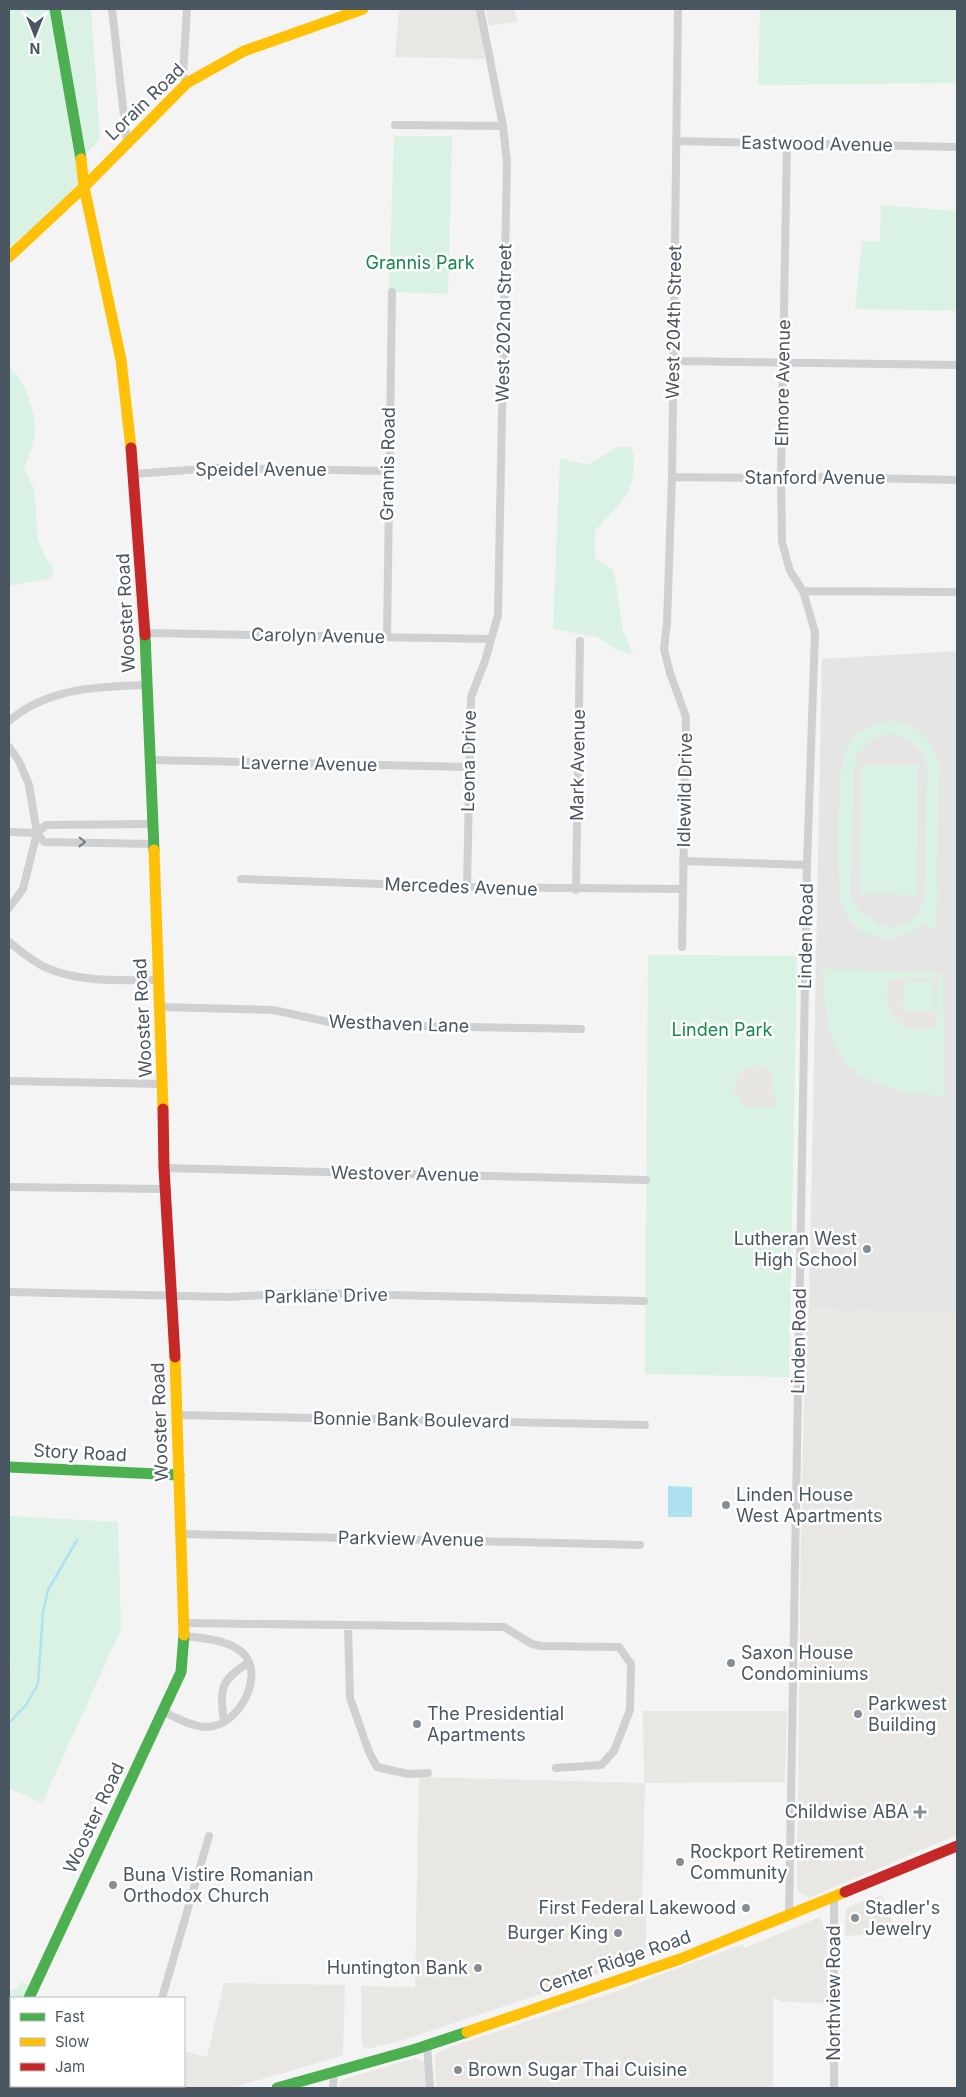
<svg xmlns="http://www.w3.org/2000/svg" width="966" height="2097" viewBox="0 0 966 2097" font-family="Inter,sans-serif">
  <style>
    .commercial { fill: #e8e7e3 }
    .education { fill: #e6e5e6 }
    .green { fill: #d9f2e3; fill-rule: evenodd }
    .sand { fill: #e7e6e1; fill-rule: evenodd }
    .water { fill: #aee2f0 }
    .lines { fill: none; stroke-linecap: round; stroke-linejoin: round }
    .stream { stroke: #aee2f0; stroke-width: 2.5 }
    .street { stroke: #ced0d2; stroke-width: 8 }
    .fast { stroke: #4caf50; stroke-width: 11 }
    .slow { stroke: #ffc107; stroke-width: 11 }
    .jam { stroke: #c62828; stroke-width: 11 }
    .oneway { stroke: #727b83 }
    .poi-dot { fill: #868d94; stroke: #fff; stroke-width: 2 }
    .labels { text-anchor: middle; stroke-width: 5; stroke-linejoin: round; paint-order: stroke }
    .street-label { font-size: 18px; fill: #4a5661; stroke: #fff }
    .park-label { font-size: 18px; fill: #17864f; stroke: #fff }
    .poi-label { font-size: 18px; fill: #4a5661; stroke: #fff; text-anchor: start }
  </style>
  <rect width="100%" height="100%" fill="#f4f4f4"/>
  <path class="commercial" d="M 404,9 L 477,9 L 485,59 L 395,57 L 399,11 Z
    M 486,9 L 514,9 L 518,21 L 489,26 Z
    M 809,1309 L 957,1313 L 957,1835 L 809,1898 L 799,1892 L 797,1885 L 801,1532 L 806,1316 Z
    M 643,1711 L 787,1711 L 785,1782 L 645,1783 L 642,1906 L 646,1908 L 646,1955 L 568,1985 L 400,2041 L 367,2049 L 362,2046 L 361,1986 L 415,1987 L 419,1777 L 644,1783 Z
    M 882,1895 L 895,1929 L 887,1933 L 845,1936 L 846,1909 L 850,1906 Z
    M 820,1917 L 827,1933 L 827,2003 L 782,2002 L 773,1997 L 773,2088 L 436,2088 L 435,2058 L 437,2053 L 442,2050 L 617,1991 L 743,1944 L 744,1948 Z
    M 224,1983 L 345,1985 L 343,2053 L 341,2056 L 232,2088 L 138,2088 L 139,2086 L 184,2086 L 184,2051 L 207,2057 Z
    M 416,2058 L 425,2063 L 426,2088 L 339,2088 L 340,2082 L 344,2079 Z"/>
  <path class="education" d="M 957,651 L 957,1313 L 809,1309 L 822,659 Z"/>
  <path class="green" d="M 9,9 L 91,9 L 100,140 L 78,161 L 83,187 L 9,248 Z
    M 760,9 L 957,9 L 957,83 L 758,85 Z
    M 394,136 L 452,136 L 448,294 L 389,292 Z
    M 881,205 L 957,211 L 957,311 L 855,309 L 862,241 L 880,241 Z
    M 9,367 C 20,377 24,385 29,399 C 40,429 34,441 24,470 C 27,476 33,484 34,491 C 39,521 31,543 54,568 L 51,578 L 9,586 Z
    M 618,447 L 630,447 C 634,453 634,458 634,465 C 633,498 615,507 595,531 L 595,558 L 614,571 L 623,630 L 633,655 L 617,650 L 597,637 L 553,629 L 560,458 L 588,465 Z
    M 895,721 C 923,729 930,737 939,764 L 936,928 L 925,927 L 925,922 C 894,952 849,939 839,897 C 839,865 834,767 849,743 C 859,726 877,723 895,721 ZM 887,734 C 907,735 920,745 927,764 L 925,898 C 910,941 868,932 850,896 L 855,758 L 872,739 Z
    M 861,765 L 918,765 L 917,895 L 860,894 Z
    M 648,955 L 797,956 L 789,1377 L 645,1374 Z
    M 823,969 L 939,973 L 943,977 L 944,1096 C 910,1094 864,1087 842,1058 C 825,1035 825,997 823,969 Z
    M 9,1516 L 118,1522 L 121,1629 L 42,1803 L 9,1788 L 9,1667 L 11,1665 L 9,1657 Z
    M 22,1982 L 32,1987 L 27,1998 L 11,1998 L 11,2029 L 9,2028 L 9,1990 L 14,1990 Z"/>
  <path class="sand" d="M 935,976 L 940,980 L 937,985 L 936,1026 C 903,1042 877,1010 890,978 L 931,979 ZM 907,981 L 931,982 L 934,985 L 934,1009 L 930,1012 L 907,1011 L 903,1008 L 904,985 Z
    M 758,1065 L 765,1067 L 773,1075 L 773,1093 L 776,1094 L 776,1103 L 771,1108 L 745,1106 L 734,1093 C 734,1077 742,1067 758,1065 Z"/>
  <path class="water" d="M 668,1486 L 692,1487 L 692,1517 L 668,1517 Z"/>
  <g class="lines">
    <path class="stream" d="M 9,1723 L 26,1705 L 38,1684 L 43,1612 L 48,1590 L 77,1540"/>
    <path class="street" d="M 112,9 L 127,143
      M 678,9 L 672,477 L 667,623 L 664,649 L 670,673 L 686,717 L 682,947
      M 187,83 L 183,75 L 187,9
      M 395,125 L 503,126
      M 676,141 L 957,147
      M 787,143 L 781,476 L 782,542 L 790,571 L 803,591 L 815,632 L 807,865 L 789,1915
      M 673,361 L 957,365
      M 134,474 L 214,468 L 388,471
      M 672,477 L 773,478 L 781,476 L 957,480
      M 803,591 L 957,592
      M 145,633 L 491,639
      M 387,637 L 392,292
      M 9,721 C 48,687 98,687 147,685
      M 9,747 L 19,761 L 29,785 L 37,833 L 23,889 L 9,908
      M 149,760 L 469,767
      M 9,832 L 37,833 L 46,825 L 152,824
      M 37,833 L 44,842 L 153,844
      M 683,861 L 807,865
      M 241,879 L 467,887 L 682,889
      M 467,887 L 471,697 L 485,661 L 498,615 L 507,162 L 503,126 L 480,9
      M 576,890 L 580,641
      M 9,942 C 21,951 33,962 47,968 C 81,983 123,980 158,980
      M 159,1007 L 273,1010 L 329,1022 L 363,1025 L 581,1029
      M 9,1081 L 163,1084
      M 164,1168 L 646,1180
      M 9,1187 L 165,1189
      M 9,1292 L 228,1297 L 302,1293 L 644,1301
      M 178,1415 L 645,1425
      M 182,1534 L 640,1545
      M 184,1623 L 504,1627 L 532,1644 L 541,1646 L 619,1647 L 631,1664 L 630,1710 L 614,1751 L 601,1765 L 556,1768
      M 348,1625 L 350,1698 L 369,1752 L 377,1767 L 408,1774 L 428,1773
      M 163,1712 C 176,1717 192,1727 206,1727 C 240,1728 271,1667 236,1648 C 221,1639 201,1638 184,1636
      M 224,1722 C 220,1690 219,1681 248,1663
      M 162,1998 L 209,1836
      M 427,2045 L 430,2088
      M 77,2086 L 79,2088
      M 136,2088 L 136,2086
      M 333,2088 L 334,2071
      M 834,2088 L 834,1897"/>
    <path class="fast" d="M 55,9 L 81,159
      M 145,635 L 154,850
      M 9,1467 L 179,1475
      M 29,1998 L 181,1672 L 184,1635
      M 277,2088 L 416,2049 L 467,2032"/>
    <path class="slow" d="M 81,159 L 84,187 L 121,360 L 131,448
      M 9,257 L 84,187 L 187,83 L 244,51 L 363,9
      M 154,850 L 163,1109
      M 175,1357 L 184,1635
      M 467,2032 L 680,1959 L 845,1892
      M 9,2041 L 11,2036"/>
    <path class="jam" d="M 131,448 L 145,635
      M 163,1109 L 164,1168 L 175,1357
      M 845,1892 L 957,1846"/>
  </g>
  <defs><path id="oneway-chevron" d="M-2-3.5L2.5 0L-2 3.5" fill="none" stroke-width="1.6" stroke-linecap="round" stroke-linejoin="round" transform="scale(1.25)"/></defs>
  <use class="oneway" href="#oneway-chevron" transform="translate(82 842) rotate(1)"/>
  <g class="poi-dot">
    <circle cx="867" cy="1249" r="5"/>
    <circle cx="726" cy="1505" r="5"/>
    <circle cx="731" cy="1663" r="5"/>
    <circle cx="858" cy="1714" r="5"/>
    <circle cx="417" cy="1724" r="5"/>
    <path d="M917.5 1804.5h5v5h5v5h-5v5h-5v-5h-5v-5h5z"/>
    <circle cx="680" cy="1862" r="5"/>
    <circle cx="113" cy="1885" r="5"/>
    <circle cx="746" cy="1908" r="5"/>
    <circle cx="855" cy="1918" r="5"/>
    <circle cx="618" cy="1933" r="5"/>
    <circle cx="478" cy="1968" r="5"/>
    <circle cx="458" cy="2070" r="5"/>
  </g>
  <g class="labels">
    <g class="street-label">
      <text transform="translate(145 102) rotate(-44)" y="6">Lorain Road</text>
      <text transform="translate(817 144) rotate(1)" y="6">Eastwood Avenue</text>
      <text transform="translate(674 322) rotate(-89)" y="6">West 204th Street</text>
      <text transform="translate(504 323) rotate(-89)" y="6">West 202nd Street</text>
      <text transform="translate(783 383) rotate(-89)" y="6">Elmore Avenue</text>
      <text transform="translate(388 464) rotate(-89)" y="6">Grannis Road</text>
      <text x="261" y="476">Speidel Avenue</text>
      <text x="815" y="484">Stanford Avenue</text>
      <text transform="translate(126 613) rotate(-93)" y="6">Wooster Road</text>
      <text transform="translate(318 636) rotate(1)" y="6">Carolyn Avenue</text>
      <text transform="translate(469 761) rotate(-89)" y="6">Leona Drive</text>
      <text transform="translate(309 764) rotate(1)" y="6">Laverne Avenue</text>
      <text transform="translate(578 765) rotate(-89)" y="6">Mark Avenue</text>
      <text transform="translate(685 790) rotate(-89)" y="6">Idlewild Drive</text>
      <text transform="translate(461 887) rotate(2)" y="6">Mercedes Avenue</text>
      <text transform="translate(806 936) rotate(-89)" y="6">Linden Road</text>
      <text transform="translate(143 1018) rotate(-93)" y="6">Wooster Road</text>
      <text transform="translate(399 1024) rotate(2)" y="6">Westhaven Lane</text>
      <text transform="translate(405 1174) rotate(1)" y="6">Westover Avenue</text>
      <text transform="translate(326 1296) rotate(-1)" y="6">Parklane Drive</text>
      <text transform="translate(799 1341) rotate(-89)" y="6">Linden Road</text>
      <text transform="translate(411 1420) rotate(1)" y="6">Bonnie Bank Boulevard</text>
      <text transform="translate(160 1422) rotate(-92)" y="6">Wooster Road</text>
      <text transform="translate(80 1453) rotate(3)" y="6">Story Road</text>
      <text transform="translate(411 1539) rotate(1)" y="6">Parkview Avenue</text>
      <text transform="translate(94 1818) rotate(-65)" y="6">Wooster Road</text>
      <text transform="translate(615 1962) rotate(-19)" y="6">Center Ridge Road</text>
      <text transform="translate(834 1993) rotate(-90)" y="6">Northview Road</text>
    </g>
    <g class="park-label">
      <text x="420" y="269">Grannis Park</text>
      <text x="722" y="1036">Linden Park</text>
    </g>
    <g class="poi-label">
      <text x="857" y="1245" text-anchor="end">Lutheran West<tspan x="857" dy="21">High School</tspan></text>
      <text x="736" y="1501">Linden House<tspan x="736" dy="21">West Apartments</tspan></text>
      <text x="741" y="1659">Saxon House<tspan x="741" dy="21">Condominiums</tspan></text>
      <text x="868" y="1710">Parkwest<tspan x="868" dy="21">Building</tspan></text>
      <text x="427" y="1720">The Presidential<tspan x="427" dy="21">Apartments</tspan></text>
      <text x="909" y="1818" text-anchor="end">Childwise ABA</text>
      <text x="690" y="1858">Rockport Retirement<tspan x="690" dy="21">Community</tspan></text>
      <text x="123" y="1881">Buna Vistire Romanian<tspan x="123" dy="21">Orthodox Church</tspan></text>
      <text x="736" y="1914" text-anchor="end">First Federal Lakewood</text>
      <text x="865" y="1914">Stadler's<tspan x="865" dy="21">Jewelry</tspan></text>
      <text x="608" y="1939" text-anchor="end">Burger King</text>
      <text x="468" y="1974" text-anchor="end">Huntington Bank</text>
      <text x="468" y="2076">Brown Sugar Thai Cuisine</text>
    </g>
  </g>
  <rect width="966" height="2097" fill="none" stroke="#4a5661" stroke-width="20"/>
  <rect x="10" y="1997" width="175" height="90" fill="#ffffff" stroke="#b7bbc0"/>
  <rect x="20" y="2013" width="25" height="8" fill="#4caf50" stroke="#b7bbc0"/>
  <text x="55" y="2022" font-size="15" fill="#4a5661">Fast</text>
  <rect x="20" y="2038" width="25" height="8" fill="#ffc107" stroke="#b7bbc0"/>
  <text x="55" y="2047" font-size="15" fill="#4a5661">Slow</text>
  <rect x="20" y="2063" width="25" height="8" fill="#c62828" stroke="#b7bbc0"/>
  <text x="55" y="2072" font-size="15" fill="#4a5661">Jam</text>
  <g transform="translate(35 35) rotate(180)" stroke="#ffffff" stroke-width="4" paint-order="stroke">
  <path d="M0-4L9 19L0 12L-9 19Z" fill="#4a5661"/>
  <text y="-8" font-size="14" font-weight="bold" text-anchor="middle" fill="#4a5661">N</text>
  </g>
</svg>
